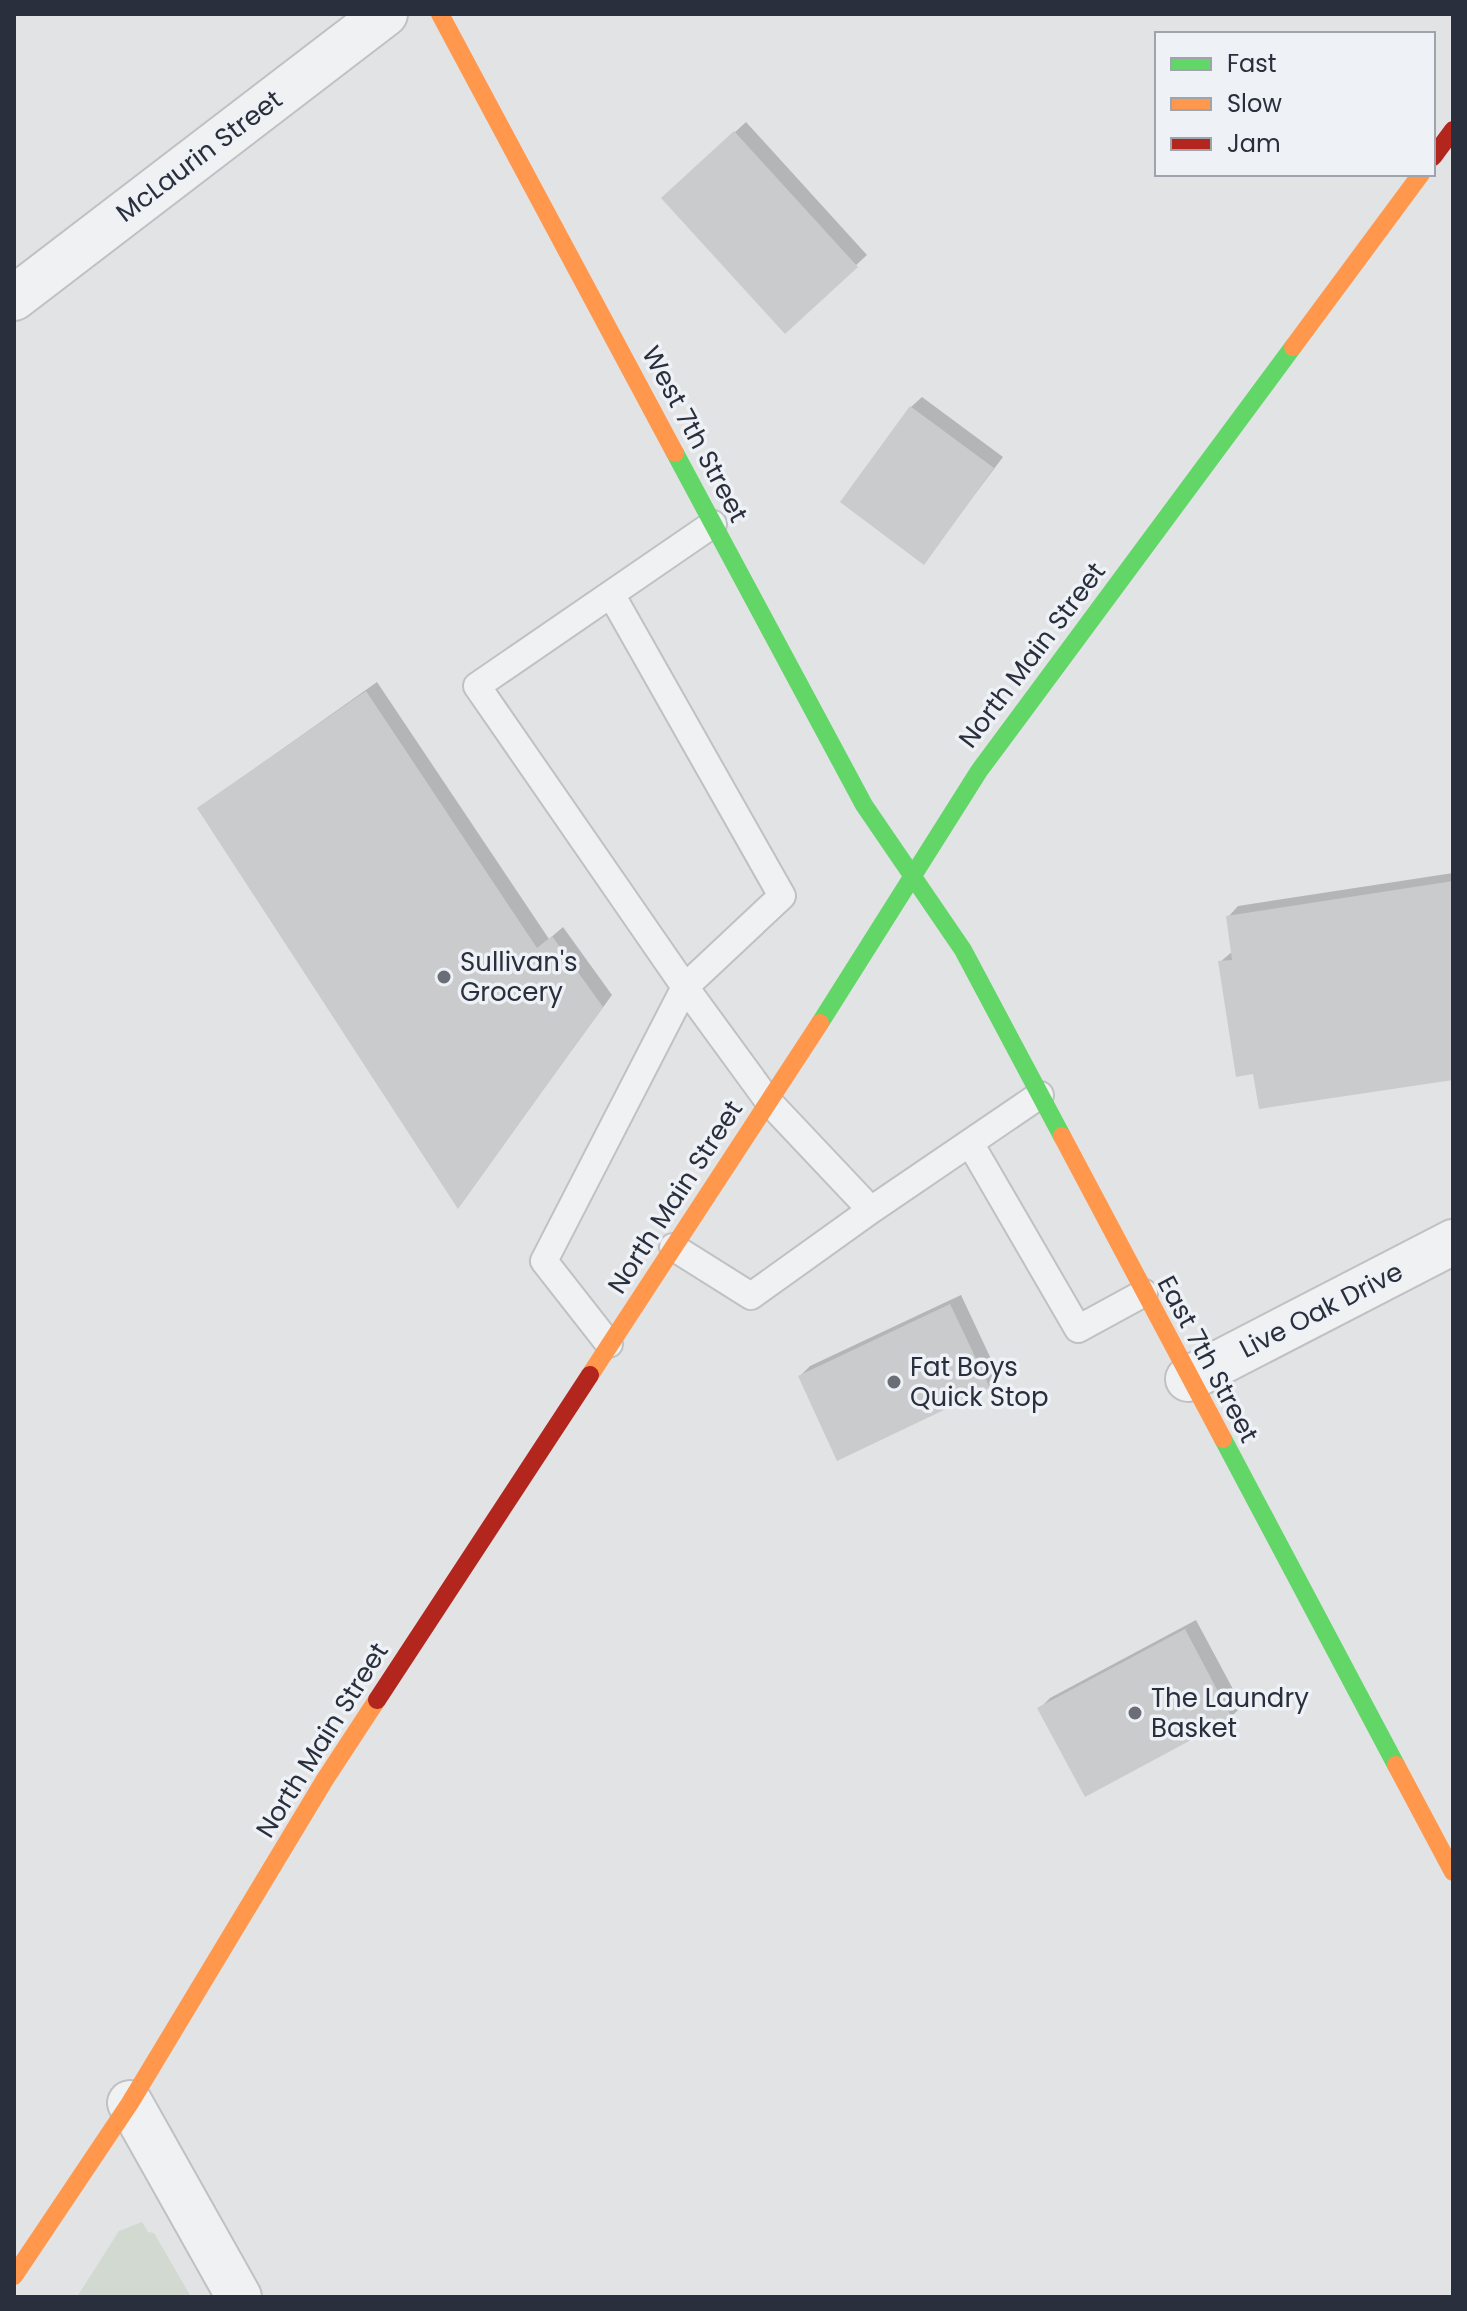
<svg xmlns="http://www.w3.org/2000/svg" width="1467" height="2311" viewBox="0 0 1467 2311" font-family="Poppins,sans-serif">
  <style>
    .green { fill: #d1d9d1 }
    .shadow { fill: #0003 }
    .building { fill: #c9cbcd }
    .lines { fill: none; stroke-linecap: round; stroke-linejoin: round }
    .lane-casing { stroke: #bfc1c3; stroke-width: 30 }
    .street-casing { stroke: #bfc1c3; stroke-width: 48 }
    .lane { stroke: #f0f1f2; stroke-width: 26 }
    .street { stroke: #f0f1f2; stroke-width: 44 }
    .fast { stroke: #63d668; stroke-width: 18 }
    .slow { stroke: #ff974d; stroke-width: 18 }
    .jam { stroke: #b3261e; stroke-width: 18 }
    .poi-dot { fill: #696e77; stroke: #eef1f5; stroke-width: 3 }
    .labels { text-anchor: middle; stroke-width: 7; stroke-linejoin: round; paint-order: stroke }
    .street-label { font-size: 26px; fill: #292f3c; stroke: #eef1f5 }
    .poi-label { font-size: 26px; fill: #292f3c; stroke: #eef1f5; text-anchor: start }
  </style>
  <rect width="100%" height="100%" fill="#e1e3e5"/>
  <path class="green" d="M 142,2222 L 148,2232 L 154,2233 L 191,2297 L 77,2297 L 119,2231 Z"/>
  <path class="shadow" d="M 746,122 L 867,255 L 785,331 L 674,188 Z
    M 922,397 L 1003,457 L 924,562 L 911,407 Z
    M 377,682 L 549,939 L 563,927 L 612,995 L 458,1206 L 199,808 Z
    M 1453,873 L 1453,1078 L 1220,962 L 1233,951 L 1228,917 L 1238,906 Z
    M 961,1295 L 999,1376 L 989,1386 L 800,1376 L 810,1366 Z
    M 1196,1620 L 1242,1706 L 1231,1717 L 1040,1708 L 1050,1698 Z"/>
  <path class="building" d="M 734,131 L 858,267 L 785,334 L 661,198 Z
    M 910,406 L 994,468 L 924,565 L 840,502 Z
    M 366,691 L 537,948 L 552,936 L 603,1007 L 458,1209 L 197,808 Z
    M 1453,881 L 1453,1080 L 1259,1109 L 1253,1074 L 1236,1077 L 1218,961 L 1232,960 L 1226,916 Z
    M 950,1304 L 990,1388 L 837,1461 L 798,1376 Z
    M 1185,1629 L 1232,1718 L 1085,1797 L 1037,1708 Z"/>
  <g class="lines">
    <defs>
      <path id="lane" d="M 713,524 L 477,686 L 685,987 L 769,1102 L 871,1210 L 1040,1095
        M 970,1143 L 1078,1329 L 1144,1293
        M 673,1247 L 751,1296 L 871,1210
        M 609,1344 L 544,1261 L 685,987 L 782,896 L 611,594"/>
      <path id="street" d="M 14,298 L 385,14
        M 1188,1379 L 1453,1242
        M 130,2103 L 239,2297"/>
    </defs>
    <use href="#lane" class="lane-casing"/>
    <use href="#street" class="street-casing"/>
    <use href="#lane" class="lane"/>
    <use href="#street" class="street"/>
    <path class="fast" d="M 675,453 L 864,805 L 963,950 L 1062,1136
      M 820,1023 L 979,771 L 1293,347
      M 1223,1439 L 1396,1765"/>
    <path class="slow" d="M 440,14 L 675,453
      M 1293,347 L 1421,174
      M 1062,1136 L 1223,1439
      M 590,1375 L 820,1023
      M 1396,1765 L 1453,1872
      M 14,2276 L 130,2103 L 324,1781 L 377,1700"/>
    <path class="jam" d="M 1433,157 L 1453,130
      M 377,1700 L 590,1375"/>
  </g>
  <g class="poi-dot">
    <circle cx="444" cy="977" r="8"/>
    <circle cx="894" cy="1382" r="8"/>
    <circle cx="1135" cy="1713" r="8"/>
  </g>
  <g class="labels">
    <g class="street-label">
      <text transform="translate(199 156) rotate(-37)" y="9">McLaurin Street</text>
      <text transform="translate(695 434) rotate(62)" y="9">West 7th Street</text>
      <text transform="translate(1032 655) rotate(-53)" y="9">North Main Street</text>
      <text transform="translate(675 1197) rotate(-57)" y="9">North Main Street</text>
      <text transform="translate(1321 1310) rotate(-27)" y="9">Live Oak Drive</text>
      <text transform="translate(1208 1359) rotate(62)" y="9">East 7th Street</text>
      <text transform="translate(322 1740) rotate(-58)" y="9">North Main Street</text>
    </g>
    <g class="poi-label">
      <text x="460" y="971">Sullivan's<tspan x="460" dy="30">Grocery</tspan></text>
      <text x="910" y="1376">Fat Boys<tspan x="910" dy="30">Quick Stop</tspan></text>
      <text x="1151" y="1707">The Laundry<tspan x="1151" dy="30">Basket</tspan></text>
    </g>
  </g>
  <rect width="1467" height="2311" fill="none" stroke="#292f3c" stroke-width="32"/>
  <rect x="1155" y="32" width="280" height="144" fill="#eef1f5" stroke="#9fa3ab" stroke-width="2"/>
  <rect x="1171" y="58" width="40" height="12" fill="#63d668" stroke="#9fa3ab" stroke-width="2"/>
  <text x="1227" y="72" font-size="24" fill="#292f3c">Fast</text>
  <rect x="1171" y="98" width="40" height="12" fill="#ff974d" stroke="#9fa3ab" stroke-width="2"/>
  <text x="1227" y="112" font-size="24" fill="#292f3c">Slow</text>
  <rect x="1171" y="138" width="40" height="12" fill="#b3261e" stroke="#9fa3ab" stroke-width="2"/>
  <text x="1227" y="152" font-size="24" fill="#292f3c">Jam</text>
</svg>
